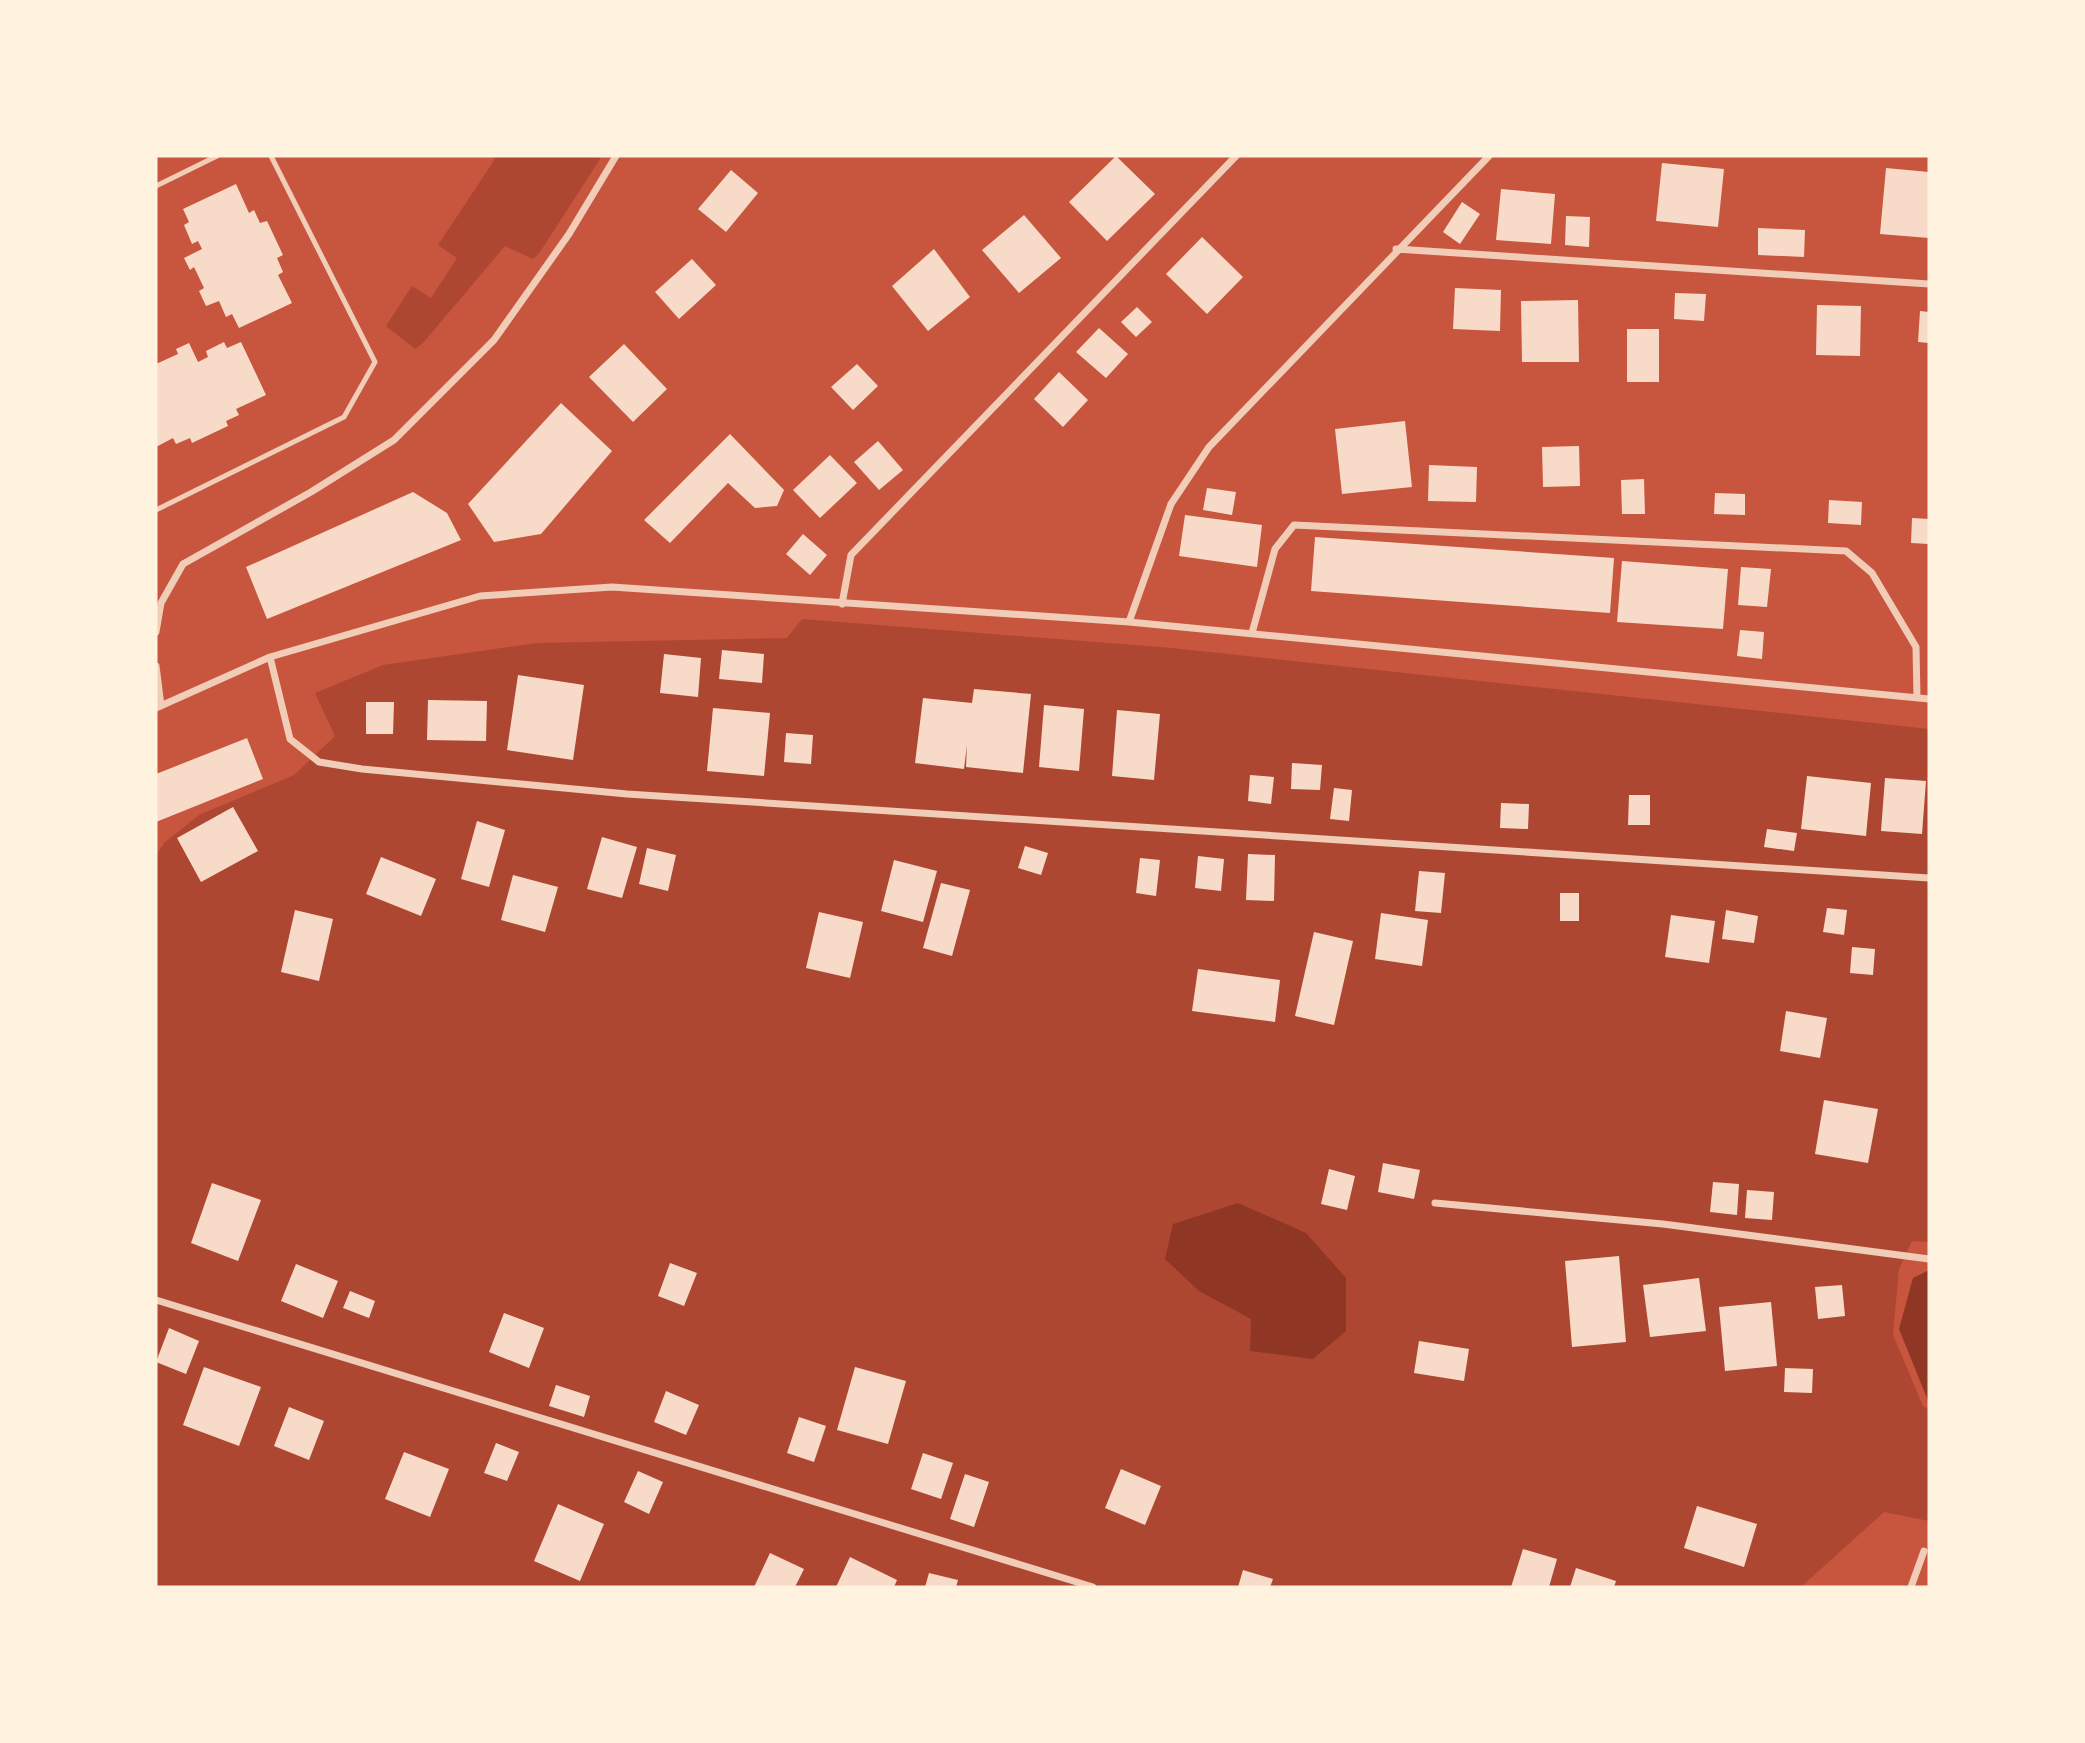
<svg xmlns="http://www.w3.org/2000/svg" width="2085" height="1743" viewBox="0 0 2085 1743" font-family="Mulish,sans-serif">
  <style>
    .green { fill: #ae4732 }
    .water { fill: #8f3625 }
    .building { fill: #f7dbc8 }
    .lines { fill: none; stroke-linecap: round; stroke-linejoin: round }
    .service { stroke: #f1ccb7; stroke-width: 5 }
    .minor { stroke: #f1ccb7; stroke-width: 7 }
  </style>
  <rect width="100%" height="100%" fill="#c8553d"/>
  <path class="green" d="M 491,156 L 602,156 L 540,252 L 533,259 L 505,246 L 423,343 L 415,349 L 386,326 L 412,286 L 431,298 L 457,258 L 438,245 L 495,159 Z
    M 802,619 L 1172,648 L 1929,729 L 1929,1242 L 1912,1241 L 1899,1269 L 1893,1335 L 1923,1406 L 1929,1409 L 1929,1521 L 1884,1512 L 1801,1587 L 156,1587 L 156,855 L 164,843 L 199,815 L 294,775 L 335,736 L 315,693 L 383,665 L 537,643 L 787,638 Z"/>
  <path class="water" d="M 1238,1203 L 1306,1233 L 1346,1278 L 1346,1331 L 1313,1359 L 1250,1351 L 1251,1319 L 1199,1291 L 1165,1259 L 1173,1224 Z
    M 1927,1271 L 1929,1272 L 1929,1403 L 1899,1329 L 1913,1278 Z"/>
  <path class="building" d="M 1116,156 L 1155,194 L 1107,241 L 1069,202 Z
    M 1662,163 L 1724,169 L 1718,227 L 1656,221 Z
    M 1886,168 L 1929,172 L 1929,238 L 1880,234 Z
    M 731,170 L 758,193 L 726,232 L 698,209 Z
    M 236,184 L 249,213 L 254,210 L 260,223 L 267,221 L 283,255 L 277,258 L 283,272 L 278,275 L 292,303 L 239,328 L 232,314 L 226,317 L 219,301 L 206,306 L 199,291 L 204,288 L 194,267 L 190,270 L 184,258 L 202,249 L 198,241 L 192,244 L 184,225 L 189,222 L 183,209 Z
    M 1501,189 L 1555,194 L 1551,244 L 1496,240 Z
    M 1462,202 L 1480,214 L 1460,244 L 1443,232 Z
    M 1024,215 L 1061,258 L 1019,293 L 982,250 Z
    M 1566,216 L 1590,217 L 1589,247 L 1565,245 Z
    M 1758,228 L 1805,230 L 1804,257 L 1758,255 Z
    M 1202,237 L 1243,277 L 1207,314 L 1166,274 Z
    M 934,249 L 970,297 L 928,331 L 892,286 Z
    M 692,259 L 716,285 L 679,319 L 655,292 Z
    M 1455,288 L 1501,290 L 1500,331 L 1453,329 Z
    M 1675,293 L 1706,294 L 1704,321 L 1674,319 Z
    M 1578,300 L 1579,362 L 1522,362 L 1521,301 Z
    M 1817,305 L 1861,306 L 1860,356 L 1816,355 Z
    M 1137,307 L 1152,322 L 1136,337 L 1121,322 Z
    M 1920,311 L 1929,312 L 1929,343 L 1918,342 Z
    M 1099,328 L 1128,354 L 1106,378 L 1076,352 Z
    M 1627,329 L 1659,329 L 1659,382 L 1627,382 Z
    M 224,342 L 227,348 L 241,342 L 266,395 L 236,409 L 239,415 L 226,421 L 228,426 L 192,443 L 190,438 L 176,444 L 173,438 L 156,447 L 156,364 L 178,354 L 176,349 L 189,343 L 198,362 L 208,357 L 206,351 Z
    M 624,344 L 667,389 L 633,422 L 589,377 Z
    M 857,364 L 878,386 L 853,410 L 831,387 Z
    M 1059,372 L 1088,400 L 1063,427 L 1034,399 Z
    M 561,403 L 612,451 L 541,534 L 494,542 L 468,504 Z
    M 1405,421 L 1412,487 L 1342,494 L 1335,429 Z
    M 730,434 L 784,490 L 777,506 L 755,508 L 728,483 L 670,543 L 644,520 Z
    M 878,441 L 903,470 L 879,490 L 854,462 Z
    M 1579,446 L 1580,486 L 1543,487 L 1542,447 Z
    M 830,455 L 857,483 L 820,518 L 793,490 Z
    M 1429,465 L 1477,467 L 1476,502 L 1428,501 Z
    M 1644,479 L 1645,514 L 1622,514 L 1621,480 Z
    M 1207,488 L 1236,492 L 1232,515 L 1203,510 Z
    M 413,492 L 447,513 L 461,540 L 267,619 L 246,567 Z
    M 1715,493 L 1745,494 L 1745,515 L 1714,514 Z
    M 1829,500 L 1862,502 L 1861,525 L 1828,523 Z
    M 1185,515 L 1262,525 L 1257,567 L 1179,556 Z
    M 1912,518 L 1929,519 L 1929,544 L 1911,543 Z
    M 803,534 L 827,555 L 810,575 L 786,554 Z
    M 1315,537 L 1614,558 L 1610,613 L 1311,591 Z
    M 1622,561 L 1728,569 L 1723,629 L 1617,622 Z
    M 1741,567 L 1771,569 L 1767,607 L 1738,605 Z
    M 1740,630 L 1764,632 L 1762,659 L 1737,656 Z
    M 722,650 L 764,654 L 762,683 L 719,679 Z
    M 664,654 L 701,658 L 698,697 L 660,693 Z
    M 518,675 L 584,685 L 573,760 L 507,750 Z
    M 974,689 L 1031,694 L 1023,773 L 966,767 L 967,745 L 964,769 L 915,763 L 923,698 L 972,703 Z
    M 428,700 L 487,701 L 486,741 L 427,740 Z
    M 366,702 L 394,702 L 393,734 L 366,734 Z
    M 1044,705 L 1084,709 L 1079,771 L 1039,767 Z
    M 713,708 L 770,713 L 764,776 L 707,771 Z
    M 1117,710 L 1160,714 L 1154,780 L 1112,776 Z
    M 786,733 L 813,735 L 811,764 L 784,762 Z
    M 247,738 L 263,779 L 156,822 L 156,774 Z
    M 1292,763 L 1322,765 L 1320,790 L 1291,789 Z
    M 1250,775 L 1274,777 L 1271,804 L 1248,801 Z
    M 1807,776 L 1871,783 L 1866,836 L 1801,829 Z
    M 1885,778 L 1926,781 L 1922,834 L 1881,831 Z
    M 1334,788 L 1352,790 L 1349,821 L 1330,819 Z
    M 1629,795 L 1650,795 L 1650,825 L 1628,825 Z
    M 1501,803 L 1529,804 L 1528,829 L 1500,828 Z
    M 233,807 L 258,851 L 201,882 L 177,838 Z
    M 477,821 L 505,830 L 489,887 L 461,879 Z
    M 1767,829 L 1797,833 L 1794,851 L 1764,847 Z
    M 602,837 L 637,847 L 622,898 L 587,889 Z
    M 1025,846 L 1048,853 L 1041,875 L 1018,868 Z
    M 647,848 L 676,855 L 668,891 L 639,884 Z
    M 1248,854 L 1275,855 L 1274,901 L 1246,900 Z
    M 1198,856 L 1224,859 L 1221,891 L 1195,888 Z
    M 381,857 L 436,879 L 421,916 L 366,894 Z
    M 1140,858 L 1160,860 L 1156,896 L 1136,893 Z
    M 894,860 L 937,871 L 923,922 L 881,911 Z
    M 1419,871 L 1445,873 L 1441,913 L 1415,911 Z
    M 513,875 L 558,887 L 545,932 L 501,920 Z
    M 941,883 L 970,890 L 952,956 L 923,948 Z
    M 1560,893 L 1579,893 L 1579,921 L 1560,921 Z
    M 1827,908 L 1847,910 L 1844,935 L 1823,932 Z
    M 295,910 L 333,919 L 319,981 L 281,972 Z
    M 1726,910 L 1758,916 L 1754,943 L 1722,939 Z
    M 819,912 L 863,922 L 850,978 L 806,968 Z
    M 1381,913 L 1428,920 L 1422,966 L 1375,959 Z
    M 1671,915 L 1715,921 L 1709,963 L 1665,957 Z
    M 1314,932 L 1353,941 L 1334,1025 L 1295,1016 Z
    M 1852,947 L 1875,949 L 1873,975 L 1850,973 Z
    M 1198,969 L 1280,980 L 1275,1022 L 1192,1011 Z
    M 1786,1011 L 1827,1018 L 1820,1058 L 1780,1051 Z
    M 1824,1100 L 1878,1109 L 1868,1163 L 1815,1154 Z
    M 1383,1163 L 1420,1170 L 1414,1199 L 1378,1192 Z
    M 1329,1169 L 1355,1176 L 1347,1210 L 1321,1204 Z
    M 1713,1182 L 1739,1184 L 1737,1215 L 1710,1212 Z
    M 212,1183 L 261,1200 L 238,1261 L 191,1243 Z
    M 1747,1190 L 1774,1192 L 1772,1220 L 1745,1218 Z
    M 1619,1256 L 1626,1342 L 1572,1347 L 1565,1261 Z
    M 670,1263 L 697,1273 L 684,1306 L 658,1296 Z
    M 296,1264 L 338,1281 L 323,1318 L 281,1301 Z
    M 1699,1278 L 1706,1331 L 1650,1337 L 1643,1285 Z
    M 1842,1285 L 1845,1316 L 1818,1319 L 1815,1287 Z
    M 350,1291 L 375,1301 L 369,1318 L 343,1308 Z
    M 1771,1302 L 1777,1366 L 1725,1371 L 1719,1307 Z
    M 504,1313 L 544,1328 L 529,1368 L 489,1352 Z
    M 169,1328 L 199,1341 L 186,1374 L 156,1362 Z
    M 1419,1341 L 1469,1349 L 1464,1381 L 1414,1373 Z
    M 204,1367 L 261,1387 L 239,1446 L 183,1425 Z
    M 855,1367 L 906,1381 L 888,1444 L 837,1430 Z
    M 1785,1368 L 1813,1369 L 1812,1393 L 1784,1392 Z
    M 556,1385 L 590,1396 L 584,1417 L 549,1406 Z
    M 666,1391 L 699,1405 L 686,1435 L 654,1422 Z
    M 289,1407 L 324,1421 L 309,1460 L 274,1446 Z
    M 799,1417 L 826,1426 L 814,1462 L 787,1453 Z
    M 496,1443 L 519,1452 L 507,1481 L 484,1473 Z
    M 404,1452 L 449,1469 L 430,1517 L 385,1499 Z
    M 923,1453 L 953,1463 L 941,1499 L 911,1489 Z
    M 1121,1469 L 1161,1486 L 1145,1525 L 1105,1508 Z
    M 638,1471 L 663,1482 L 649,1514 L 624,1502 Z
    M 965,1474 L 989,1482 L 974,1527 L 950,1519 Z
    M 558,1504 L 604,1524 L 580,1581 L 534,1561 Z
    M 1697,1506 L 1757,1524 L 1744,1567 L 1684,1548 Z
    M 1523,1549 L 1557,1559 L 1549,1587 L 1511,1587 Z
    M 770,1553 L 804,1569 L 795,1587 L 754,1587 Z
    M 850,1557 L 897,1580 L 894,1587 L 836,1587 Z
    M 1576,1568 L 1616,1581 L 1614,1587 L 1570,1587 Z
    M 1243,1570 L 1273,1579 L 1270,1587 L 1238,1587 Z
    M 929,1573 L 958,1580 L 956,1587 L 925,1587 Z"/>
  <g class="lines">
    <path class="service" d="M 156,186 L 217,156
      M 156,510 L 344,417 L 375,362 L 271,156"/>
    <path class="minor" d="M 1396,249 L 1929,284
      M 842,604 L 851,555 L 1236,156
      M 1129,622 L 1171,504 L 1209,447 L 1489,156
      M 156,632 L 161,603 L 183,564 L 311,492 L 394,440 L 494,340 L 569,234 L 616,156
      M 1252,633 L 1275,549 L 1294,525 L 1846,551 L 1872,573 L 1916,647 L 1917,698
      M 270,657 L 290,739 L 319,762 L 362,769 L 627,794 L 1929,878
      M 156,666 L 161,706
      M 156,708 L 270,657 L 480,596 L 612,587 L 1129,622 L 1929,699
      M 1435,1203 L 1663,1224 L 1929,1259
      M 156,1300 L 1093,1587
      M 1911,1587 L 1924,1551"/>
  </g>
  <rect width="2085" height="1743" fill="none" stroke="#fff3e0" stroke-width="315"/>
</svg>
